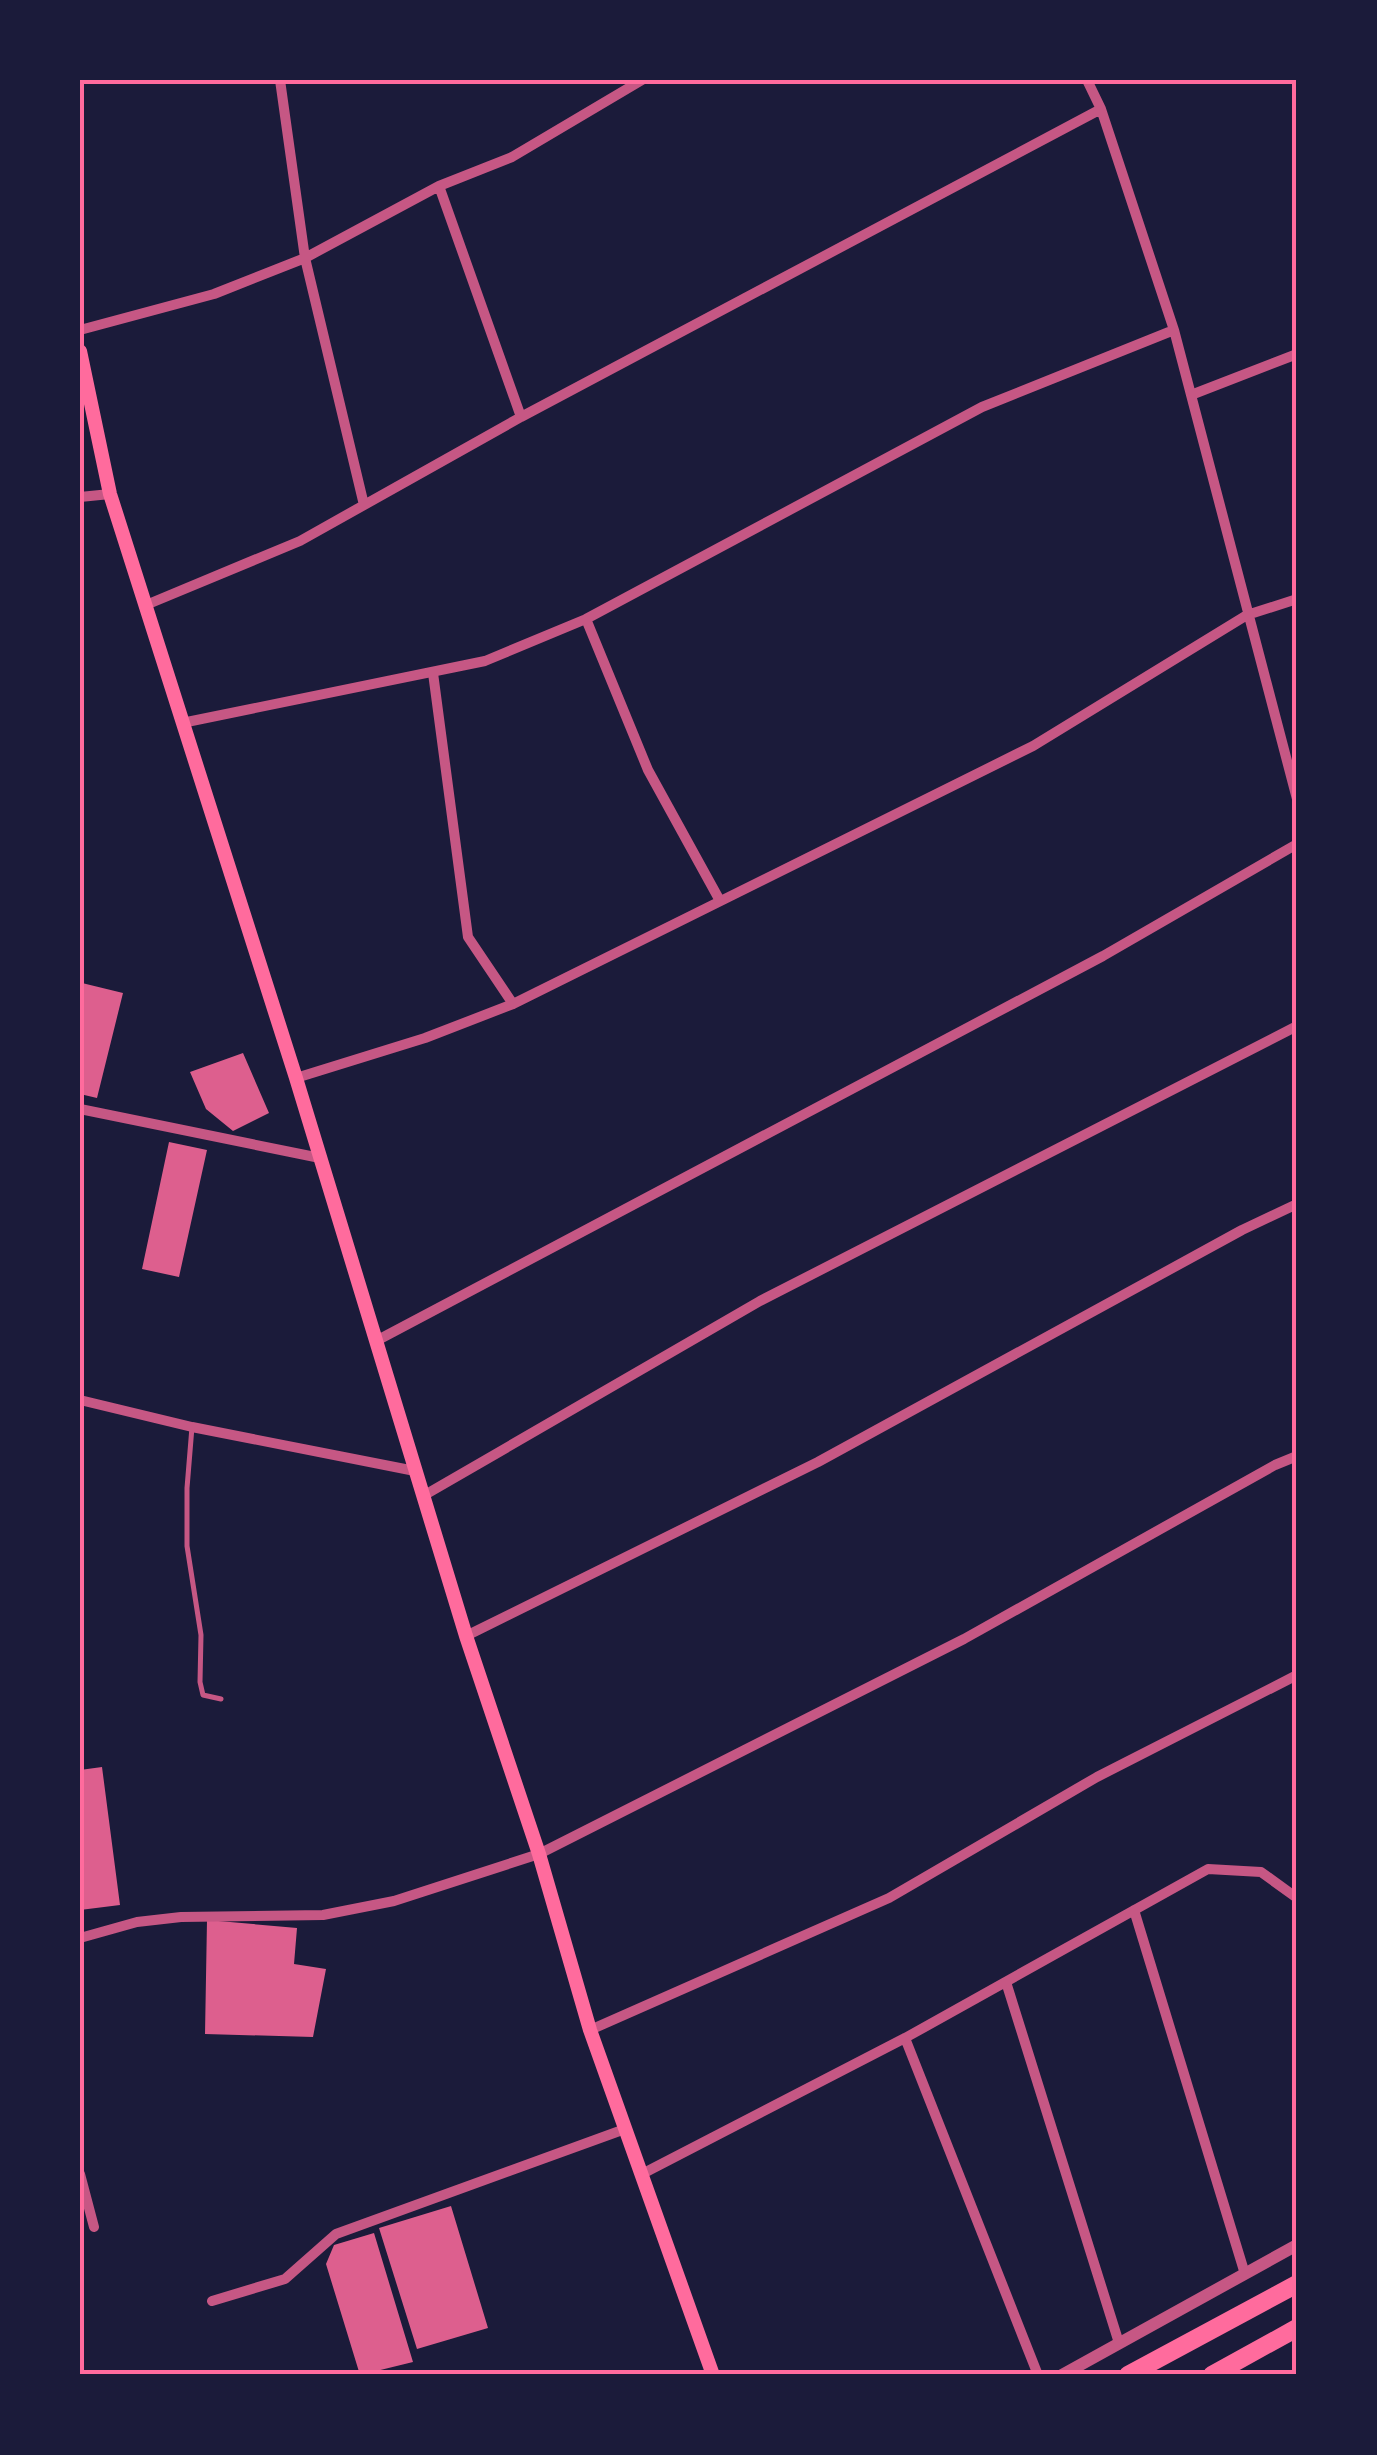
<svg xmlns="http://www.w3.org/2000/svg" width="1377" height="2455" viewBox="0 0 1377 2455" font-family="Manrope,sans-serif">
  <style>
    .building { fill: #dd5f8e }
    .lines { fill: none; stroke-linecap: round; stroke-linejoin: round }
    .service { stroke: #c65784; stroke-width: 5 }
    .minor { stroke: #c65784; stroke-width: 10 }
    .tertiary { stroke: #c65784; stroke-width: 12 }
    .secondary { stroke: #ff6b9d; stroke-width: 14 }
    .trunk { stroke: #ff6b9d; stroke-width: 18 }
    .neatline { fill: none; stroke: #ff6b9d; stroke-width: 4 }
  </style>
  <rect width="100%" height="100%" fill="#1b1b3a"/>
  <path class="building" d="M 82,983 L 123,993 L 97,1098 L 80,1094 Z
    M 243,1053 L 269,1113 L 233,1131 L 206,1109 L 190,1072 Z
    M 169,1142 L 207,1150 L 179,1277 L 142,1269 Z
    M 102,1767 L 120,1905 L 80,1910 L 80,1770 Z
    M 207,1920 L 297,1928 L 294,1964 L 326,1969 L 313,2037 L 205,2034 Z
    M 451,2206 L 488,2328 L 417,2349 L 379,2228 Z
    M 374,2233 L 413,2362 L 360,2375 L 326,2264 L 334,2245 Z"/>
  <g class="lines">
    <path class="service" d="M 192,1427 L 187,1488 L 187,1546 L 201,1635 L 200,1682 L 203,1695 L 221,1699"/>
    <path class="minor" d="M 280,80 L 305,258 L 364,505
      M 1087,80 L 1101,109 L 1174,330 L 1297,799
      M 439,186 L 521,417
      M 80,330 L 214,294 L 305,258 L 439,186 L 512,157 L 642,80
      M 1191,395 L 1297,354
      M 80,497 L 110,494
      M 146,605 L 300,541 L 521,417 L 1101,109
      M 586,619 L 648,770 L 719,899
      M 433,673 L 468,937 L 513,1004
      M 182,723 L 485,661 L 586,619 L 982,407 L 1174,330
      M 296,1078 L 425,1038 L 513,1004 L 1033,746 L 1247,615 L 1297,599
      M 80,1109 L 320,1158
      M 376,1341 L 1103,956 L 1297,844
      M 80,1400 L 192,1427 L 415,1471
      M 423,1496 L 760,1301 L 1297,1026
      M 466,1636 L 818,1462 L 1242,1230 L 1297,1204
      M 1134,1910 L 1245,2274
      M 80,1938 L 137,1922 L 181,1917 L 323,1915 L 394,1901 L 539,1854 L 964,1639 L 1275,1465 L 1297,1456
      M 1006,1982 L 1119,2343
      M 590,2030 L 889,1898 L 1097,1777 L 1297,1675
      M 905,2038 L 1038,2375
      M 80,2174 L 94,2227
      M 642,2174 L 905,2038 L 1208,1869 L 1261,1872 L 1297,1898
      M 212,2301 L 285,2279 L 336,2234 L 625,2129"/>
    <path class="tertiary" d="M 1062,2375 L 1297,2245"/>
    <path class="secondary" d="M 80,351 L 110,494 L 296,1078 L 466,1636 L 539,1854 L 590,2030 L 713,2375"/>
    <path class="trunk" d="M 1128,2375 L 1297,2284
      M 1212,2375 L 1297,2328"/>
  </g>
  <rect width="1377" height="2455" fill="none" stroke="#1b1b3a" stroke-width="165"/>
  <rect x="82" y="82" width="1212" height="2290" class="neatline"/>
</svg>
